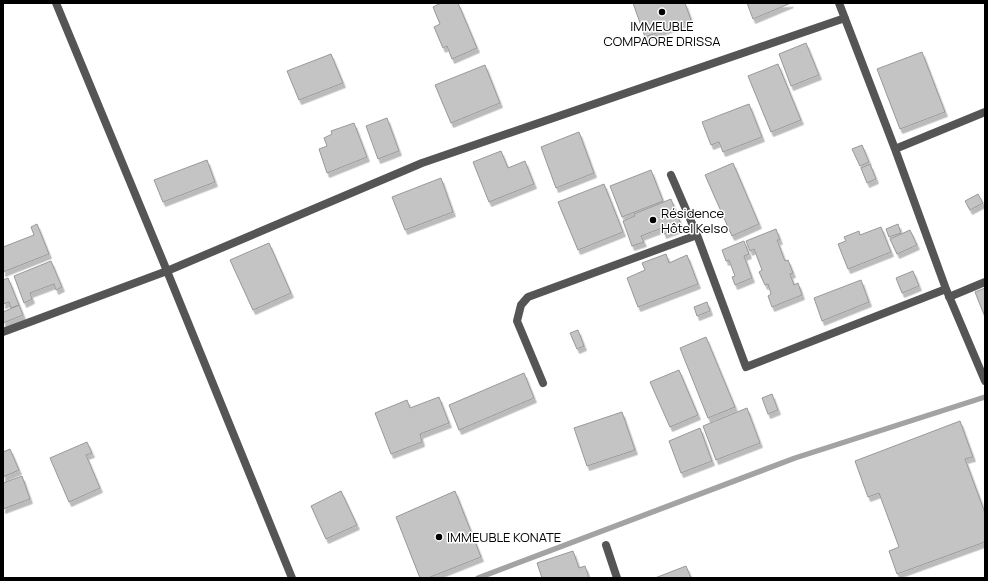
<svg xmlns="http://www.w3.org/2000/svg" width="988" height="581" viewBox="0 0 988 581" font-family="Manrope,sans-serif">
  <style>
    .lines { fill: none; stroke-linecap: round; stroke-linejoin: round }
    .stream { stroke: #a3a3a3; stroke-width: 5.5 }
    .building { fill: #c4c4c4; stroke: #999; filter: url(#shadow) }
    .minor { stroke: #555; stroke-width: 8 }
    .poi-dot { fill: #000; stroke: #fff; stroke-width: 1.5 }
    .labels { text-anchor: middle; stroke-width: 3; stroke-linejoin: round; paint-order: stroke }
    .poi-label { font-size: 13px; fill: #000; stroke: #fff; text-anchor: start }
  </style>
  <defs>
    <filter id="shadow"><feDropShadow dx="2.5" dy="4.5" stdDeviation="0" flood-color="#0004"/></filter>
  </defs>
  <rect width="100%" height="100%" fill="#fff"/>
  <g class="lines">
    <path class="stream" d="M 478,578 L 795,458 L 985,397"/>
  </g>
  <path class="building" d="M 441,3 L 458,3 L 477,48 L 452,59 L 447,46 L 443,48 L 434,27 L 440,24 L 433,7 Z
    M 633,3 L 685,3 L 691,20 L 645,37 Z
    M 747,3 L 791,3 L 753,19 Z
    M 806,43 L 819,75 L 791,86 L 779,54 Z
    M 922,52 L 945,112 L 900,129 L 877,69 Z
    M 331,54 L 343,83 L 299,100 L 287,71 Z
    M 778,64 L 801,120 L 771,132 L 748,76 Z
    M 485,65 L 500,103 L 451,123 L 435,85 Z
    M 749,104 L 762,137 L 723,152 L 719,142 L 711,145 L 702,122 Z
    M 387,118 L 399,151 L 378,159 L 366,126 Z
    M 354,123 L 367,157 L 327,173 L 319,149 L 327,146 L 324,138 L 332,134 L 331,131 Z
    M 579,132 L 594,173 L 556,188 L 541,147 Z
    M 862,145 L 869,162 L 860,166 L 852,149 Z
    M 501,151 L 508,168 L 525,161 L 534,184 L 489,202 L 473,162 Z
    M 207,160 L 215,182 L 163,202 L 154,180 Z
    M 733,163 L 759,224 L 732,236 L 705,175 Z
    M 870,164 L 876,179 L 867,183 L 861,168 Z
    M 651,170 L 663,201 L 622,217 L 610,186 Z
    M 441,178 L 453,212 L 405,230 L 392,197 Z
    M 604,184 L 623,232 L 578,250 L 558,202 Z
    M 978,194 L 983,203 L 970,210 L 965,201 Z
    M 671,199 L 682,227 L 664,234 L 662,228 L 641,236 L 644,242 L 632,246 L 623,221 L 635,216 L 634,214 Z
    M 37,224 L 49,254 L 3,272 L 3,247 L 34,235 L 31,227 Z
    M 898,224 L 901,233 L 889,237 L 886,229 Z
    M 881,227 L 891,252 L 848,269 L 838,244 L 846,241 L 844,237 L 859,231 L 860,235 Z
    M 776,229 L 780,240 L 777,240 L 785,261 L 788,260 L 793,273 L 790,274 L 794,285 L 798,283 L 802,295 L 772,307 L 768,296 L 771,294 L 768,284 L 765,285 L 759,272 L 762,270 L 754,249 L 750,251 L 746,241 Z
    M 910,230 L 917,245 L 897,254 L 890,239 Z
    M 744,241 L 749,254 L 744,256 L 752,278 L 735,285 L 732,277 L 735,276 L 729,260 L 726,261 L 722,250 Z
    M 269,243 L 291,293 L 253,310 L 230,260 Z
    M 666,254 L 669,263 L 687,255 L 698,284 L 638,307 L 627,278 L 645,270 L 642,263 Z
    M 51,261 L 62,287 L 56,290 L 54,284 L 30,293 L 32,299 L 24,303 L 14,276 Z
    M 913,271 L 919,286 L 902,293 L 896,278 Z
    M 8,278 L 19,305 L 11,308 L 9,302 L 3,304 L 3,280 Z
    M 861,280 L 869,302 L 822,321 L 814,298 Z
    M 985,288 L 985,317 L 975,292 Z
    M 707,302 L 710,311 L 697,316 L 694,307 Z
    M 19,305 L 23,315 L 3,323 L 3,312 Z
    M 578,330 L 584,346 L 577,349 L 570,333 Z
    M 706,337 L 735,407 L 708,418 L 680,348 Z
    M 679,370 L 698,415 L 670,427 L 650,382 Z
    M 524,373 L 534,398 L 459,430 L 449,405 Z
    M 772,394 L 778,410 L 768,414 L 762,398 Z
    M 439,397 L 449,423 L 420,434 L 422,442 L 391,454 L 375,413 L 407,400 L 410,408 Z
    M 747,408 L 760,443 L 716,460 L 703,426 Z
    M 622,412 L 635,450 L 587,466 L 574,428 Z
    M 960,421 L 973,457 L 965,459 L 985,513 L 985,542 L 897,574 L 889,551 L 899,547 L 879,493 L 868,497 L 855,461 Z
    M 700,428 L 712,461 L 681,473 L 669,441 Z
    M 87,442 L 92,453 L 86,455 L 100,488 L 69,502 L 50,458 Z
    M 10,449 L 19,470 L 3,477 L 3,452 Z
    M 22,476 L 30,499 L 3,509 L 3,483 Z
    M 341,491 L 357,525 L 326,539 L 311,506 Z
    M 455,491 L 481,557 L 428,578 L 420,578 L 396,517 Z
    M 573,551 L 579,568 L 585,566 L 589,578 L 542,578 L 537,563 Z
    M 686,566 L 691,578 L 655,578 Z"/>
  <g class="lines">
    <path class="minor" d="M 56,3 L 167,271 L 292,578
      M 839,3 L 895,149 L 946,289 L 985,381
      M 895,149 L 985,112
      M 671,175 L 697,235 L 746,367 L 946,289
      M 949,297 L 985,282
      M 3,332 L 167,271 L 422,163 L 845,18
      M 543,383 L 517,321 L 521,305 L 528,297 L 697,235
      M 606,545 L 617,578"/>
  </g>
  <g class="poi-dot">
    <circle cx="662" cy="12" r="4"/>
    <circle cx="653" cy="220" r="4"/>
    <circle cx="439" cy="537" r="4"/>
  </g>
  <g class="labels">
    <g class="poi-label">
      <text x="662" y="31" text-anchor="middle">IMMEUBLE<tspan x="662" dy="15">COMPAORE DRISSA</tspan></text>
      <text x="661" y="218">Résidence<tspan x="661" dy="15">Hôtel Kelso</tspan></text>
      <text x="447" y="542">IMMEUBLE KONATE</text>
    </g>
  </g>
  <rect width="988" height="581" fill="none" stroke="#000000" stroke-width="8"/>
</svg>
